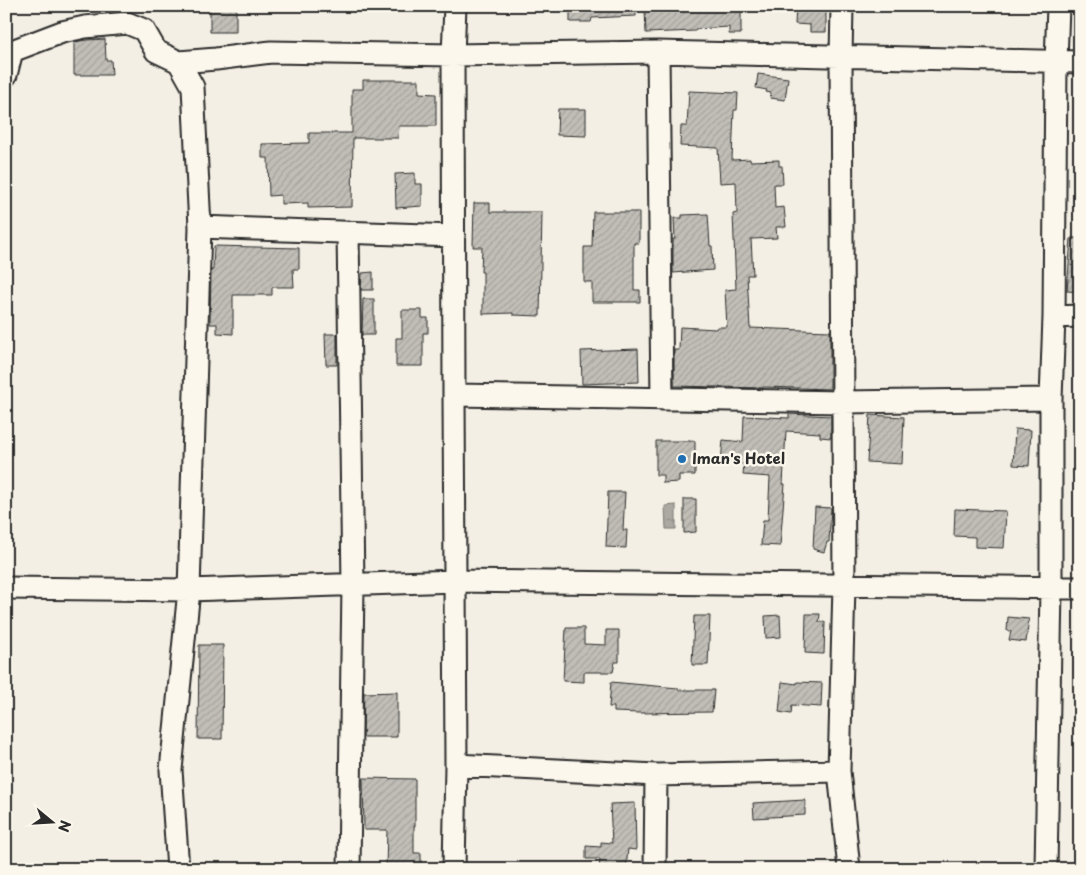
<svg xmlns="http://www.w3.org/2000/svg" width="1086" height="875" viewBox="0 0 1086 875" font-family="'Playpen Sans',sans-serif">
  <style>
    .water { fill: url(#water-ripples); stroke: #787772 }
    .building { fill: url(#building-hatch); stroke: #2b2b2b }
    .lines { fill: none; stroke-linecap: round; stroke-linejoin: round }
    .minor-casing { stroke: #2b2b2b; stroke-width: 25 }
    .minor { stroke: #fbf7ec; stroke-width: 21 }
    .poi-dot { fill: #1f6fb2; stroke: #fbf7ec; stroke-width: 2 }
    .labels { text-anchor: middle; stroke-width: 5; stroke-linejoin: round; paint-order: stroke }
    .poi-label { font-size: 15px; font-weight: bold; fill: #2b2b2b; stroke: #fbf7ec; text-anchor: start }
  </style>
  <defs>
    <pattern id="water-ripples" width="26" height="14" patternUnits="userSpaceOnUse" patternTransform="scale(1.25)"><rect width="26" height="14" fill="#aca9a2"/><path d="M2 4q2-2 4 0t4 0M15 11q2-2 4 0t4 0" fill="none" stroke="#8c8a84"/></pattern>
    <pattern id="building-hatch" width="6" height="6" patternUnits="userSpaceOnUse" patternTransform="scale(1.25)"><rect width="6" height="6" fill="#c0beb6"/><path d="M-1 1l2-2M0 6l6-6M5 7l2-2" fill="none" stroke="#a5a39d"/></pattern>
  </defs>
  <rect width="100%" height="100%" fill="#f3efe4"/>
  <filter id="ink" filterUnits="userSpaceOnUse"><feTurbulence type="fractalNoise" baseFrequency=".02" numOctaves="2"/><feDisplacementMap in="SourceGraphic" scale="10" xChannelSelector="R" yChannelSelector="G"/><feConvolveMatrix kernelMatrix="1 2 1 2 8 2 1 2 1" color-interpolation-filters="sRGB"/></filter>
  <g filter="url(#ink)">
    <path class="water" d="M 676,505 L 676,529 L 666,529 L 665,506 Z"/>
    <path class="building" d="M 210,6 L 236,6 L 236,32 L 210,32 Z
      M 570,6 L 636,6 L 636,16 L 592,18 L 591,22 L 570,22 Z
      M 699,6 L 741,6 L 741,34 L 729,34 L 729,27 L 695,29 L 695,31 L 646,33 L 645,10 L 699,8 Z
      M 796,6 L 819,6 L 819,10 L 826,10 L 826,32 L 810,32 L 810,25 L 795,24 Z
      M 105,39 L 106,60 L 111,60 L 112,75 L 74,75 L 74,42 L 86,40 Z
      M 758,74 L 788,78 L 785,100 L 770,98 L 771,93 L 766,92 L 767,90 L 756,88 Z
      M 363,80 L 419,80 L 419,93 L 436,94 L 436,126 L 399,126 L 398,138 L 353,138 L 352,207 L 308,208 L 308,203 L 281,204 L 281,195 L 269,196 L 268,158 L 262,158 L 262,144 L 309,143 L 309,133 L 352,133 L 352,89 L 363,89 Z
      M 689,91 L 738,93 L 737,110 L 734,110 L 732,160 L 750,159 L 750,161 L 779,160 L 779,166 L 782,166 L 783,184 L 774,184 L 775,208 L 784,207 L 786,227 L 776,227 L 777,238 L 751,239 L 753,275 L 747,275 L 750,328 L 830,331 L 830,389 L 763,387 L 763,388 L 674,386 L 674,350 L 679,350 L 680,327 L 716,329 L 717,327 L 727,327 L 725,290 L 736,289 L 733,214 L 737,213 L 736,182 L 720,183 L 718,148 L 680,146 L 681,126 L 687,126 Z
      M 558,109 L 586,109 L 586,136 L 557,135 Z
      M 415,173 L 415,184 L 422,184 L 422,206 L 396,208 L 395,174 Z
      M 474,203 L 490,203 L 490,212 L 542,212 L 540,316 L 513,315 L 513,313 L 483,314 L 483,272 L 481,272 L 482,247 L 473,247 Z
      M 593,212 L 639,212 L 639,243 L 634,243 L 634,290 L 640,290 L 640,302 L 592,302 L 592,282 L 584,282 L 584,247 L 592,247 Z
      M 708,214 L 710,246 L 712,246 L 713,270 L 673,273 L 673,239 L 675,239 L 674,218 L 682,218 L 682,215 Z
      M 1071,238 L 1080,238 L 1080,292 L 1067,291 Z
      M 214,246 L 299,248 L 299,269 L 293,269 L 294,287 L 272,287 L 272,295 L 233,295 L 233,334 L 217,333 L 217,324 L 210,324 L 211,270 L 213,270 Z
      M 373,272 L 373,290 L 361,290 L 362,273 Z
      M 363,299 L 374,299 L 374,335 L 362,335 Z
      M 402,310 L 422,310 L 422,318 L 428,318 L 428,333 L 423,333 L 423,366 L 396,366 L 396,338 L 402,338 Z
      M 325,334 L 337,334 L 337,365 L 326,365 Z
      M 638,349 L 639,382 L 582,384 L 581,351 Z
      M 789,414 L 831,416 L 831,438 L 820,437 L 820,433 L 786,431 L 783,484 L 785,484 L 780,546 L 761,545 L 763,520 L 768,520 L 770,477 L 743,475 L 744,464 L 721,462 L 723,440 L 743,442 L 744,416 L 789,418 Z
      M 870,415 L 904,417 L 902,464 L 867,462 Z
      M 1015,429 L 1031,430 L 1029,466 L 1013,465 Z
      M 656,441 L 695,441 L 695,475 L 679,475 L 679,482 L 663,483 L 663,475 L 656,475 Z
      M 608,492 L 625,492 L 623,530 L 627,530 L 626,548 L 606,547 Z
      M 684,499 L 696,499 L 696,532 L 684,533 Z
      M 815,507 L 831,508 L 829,542 L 827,542 L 824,552 L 813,549 Z
      M 955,509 L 1006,511 L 1004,548 L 975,547 L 975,537 L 954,536 Z
      M 806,614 L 820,614 L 819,622 L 825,622 L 824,654 L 805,653 Z
      M 780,615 L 781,637 L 766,638 L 765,616 Z
      M 694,616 L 710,616 L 708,665 L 692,665 Z
      M 1008,617 L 1029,619 L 1026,642 L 1009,640 L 1011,631 L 1007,631 Z
      M 566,628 L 584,628 L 584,644 L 606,645 L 606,630 L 619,630 L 619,662 L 615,662 L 613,672 L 584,672 L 584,682 L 563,681 Z
      M 199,645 L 223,645 L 222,739 L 198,739 Z
      M 611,682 L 678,688 L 678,690 L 714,690 L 712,712 L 639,713 L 614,712 L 614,707 L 609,707 Z
      M 782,682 L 797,684 L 797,682 L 822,683 L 821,707 L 792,705 L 791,714 L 779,712 Z
      M 397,692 L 397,737 L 363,737 L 364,693 Z
      M 363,778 L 415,779 L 415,826 L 414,826 L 414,853 L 421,853 L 421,869 L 386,868 L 387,830 L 364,830 Z
      M 805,800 L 805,815 L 754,818 L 753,803 Z
      M 635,803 L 636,850 L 628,849 L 626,869 L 599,869 L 600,859 L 586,859 L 586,846 L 601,847 L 601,842 L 612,843 L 610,804 Z"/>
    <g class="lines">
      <defs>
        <path id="minor" d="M 842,6 L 841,57 L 844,586 L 839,771 L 849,869
          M 658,52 L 662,399
          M 6,75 L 12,51 L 62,32 L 85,27 L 127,23 L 144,30 L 156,51 L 179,62 L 216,59 L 271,52 L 453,55 L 658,52 L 1080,62
          M 200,227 L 454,236
          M 348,232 L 353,585 L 349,869
          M 1054,317 L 1080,316
          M 454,395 L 843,402 L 1051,399
          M 6,588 L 189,590 L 456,581 L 1080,588
          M 456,765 L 656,775 L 839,771
          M 178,869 L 171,770 L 189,590 L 200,227 L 193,87 L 179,62
          M 454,869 L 456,765 L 454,395 L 453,55 L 455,6
          M 655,869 L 656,775
          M 1046,869 L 1051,588 L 1051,399 L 1054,317 L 1056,62 L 1058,6"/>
      </defs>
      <use href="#minor" class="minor-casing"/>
      <use href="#minor" class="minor"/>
    </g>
  </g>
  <circle class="poi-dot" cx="682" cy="459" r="5"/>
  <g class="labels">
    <g class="poi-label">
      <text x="692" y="464">Iman's Hotel</text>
    </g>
  </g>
  <rect width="1086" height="875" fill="none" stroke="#fbf7ec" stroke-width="25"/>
  <rect x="12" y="12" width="1061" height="850" fill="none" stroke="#2b2b2b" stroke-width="2" filter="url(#ink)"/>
  <g transform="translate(52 822) rotate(108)" stroke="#fbf7ec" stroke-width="4" paint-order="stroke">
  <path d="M0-4L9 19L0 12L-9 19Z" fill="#2b2b2b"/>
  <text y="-8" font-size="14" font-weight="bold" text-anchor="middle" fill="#2b2b2b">N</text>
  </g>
</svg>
